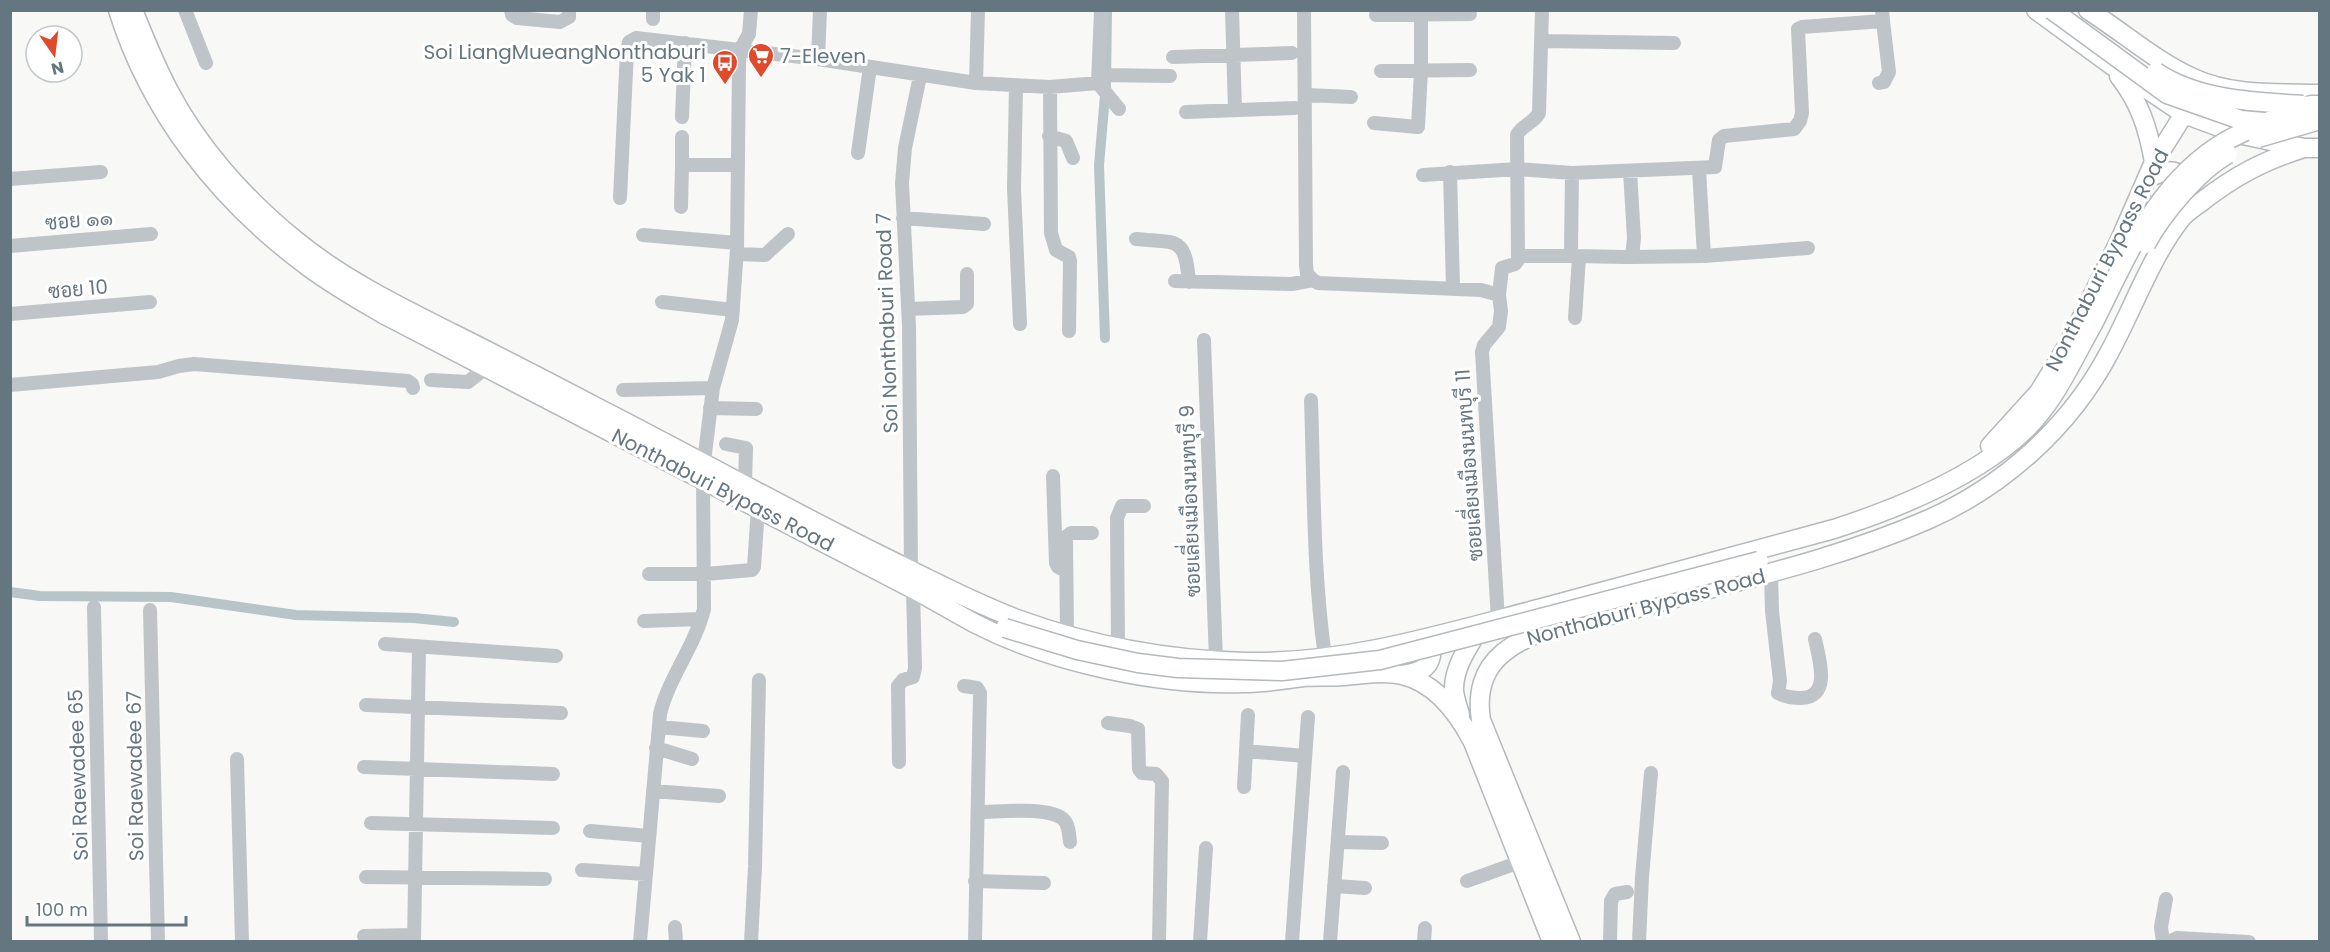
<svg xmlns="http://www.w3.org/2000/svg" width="2330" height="952" viewBox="0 0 2330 952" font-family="Poppins,Sarabun,sans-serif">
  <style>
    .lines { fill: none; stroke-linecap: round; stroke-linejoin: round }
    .canal { stroke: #b7c5c8; stroke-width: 10 }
    .major-casing { stroke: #b3b9bc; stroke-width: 21 }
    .minor { stroke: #bfc4c8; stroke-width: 14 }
    .major { stroke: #fff; stroke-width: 18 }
    .major-bridge-casing { stroke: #b3b9bc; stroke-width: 21; stroke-linecap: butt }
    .major-bridge { stroke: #fff; stroke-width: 18 }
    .labels { text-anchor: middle; stroke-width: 6; stroke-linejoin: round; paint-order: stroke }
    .poi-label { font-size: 20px; fill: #647680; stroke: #fff; text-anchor: end }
    .street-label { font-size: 20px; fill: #647680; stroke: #fff }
  </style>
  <rect width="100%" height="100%" fill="#f8f8f6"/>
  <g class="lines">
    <path class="canal" d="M 1105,338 L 1099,165 L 1106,84 L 1107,12
      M 10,592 L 40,596 L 171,597 L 296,615 L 414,618 L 454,622"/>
    <defs>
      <path id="major" d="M 118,10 C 150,112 217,198 302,262 C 327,282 356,298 383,314 L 913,589 C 934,600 955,613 976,624 C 1052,663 1159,686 1244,683 C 1264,683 1283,680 1303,677 C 1316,676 1330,677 1344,676 C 1362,674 1384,671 1402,675 C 1436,683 1458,713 1473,742 L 1552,942
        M 133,10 C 144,37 155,65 169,91 C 198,147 245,199 294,239 C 341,278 398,306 452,333 C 502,358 551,383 600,409 C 692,456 783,507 876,553 C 923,576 969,601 1017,619 C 1091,646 1168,660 1246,662 C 1347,664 1446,633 1542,608 C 1640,581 1737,555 1834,529 C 1899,508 1978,476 2027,428 C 2056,399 2073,359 2093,324
        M 2036,10 L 2110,64 L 2184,114 L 2238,134 L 2304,148 L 2320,148
        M 2088,10 C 2123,32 2155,61 2193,78 C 2232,96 2277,93 2320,94
        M 2119,76 C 2140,103 2148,128 2154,162
        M 2148,178 C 2166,170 2172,168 2189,179 L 2191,186
        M 1990,446 L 2039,392 L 2069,343 L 2119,242 L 2154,162 L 2184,114 L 2210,100
        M 1402,675 C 1416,672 1428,671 1431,656 L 1427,650 L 1412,645
        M 1460,715 C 1458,707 1455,699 1454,691 C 1453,668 1469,645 1481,626
        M 1571,942 L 1481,720 C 1477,695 1482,670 1503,653 C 1536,626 1579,624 1619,613 C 1722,584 1828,563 1927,520 C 2003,487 2070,427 2109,353 C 2132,311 2151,257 2180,220 C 2185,213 2193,208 2200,203 C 2234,176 2263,161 2304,148"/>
    </defs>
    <use href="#major" class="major-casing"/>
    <path class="minor" d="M 185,10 L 206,63
      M 511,10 L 512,15 L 517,18 L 560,22 L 569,17 L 569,10
      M 653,10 L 653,19
      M 1101,10 L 1098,83 L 1119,109
      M 1232,10 L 1235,110
      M 1304,10 L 1306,265 L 1307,274 L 1313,280
      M 1376,15 L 1470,14
      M 1542,41 L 1674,43
      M 1173,57 L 1292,53
      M 818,59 L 820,10
      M 1381,71 L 1470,70
      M 1099,75 L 1170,76
      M 976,83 L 978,10
      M 1879,83 L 1884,82 L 1889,72 L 1883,21
      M 1016,86 L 1014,188 L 1020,324
      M 1050,87 L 1051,233 L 1056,250 L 1069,257 L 1070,261 L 1069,331
      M 1306,95 L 1351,97
      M 1186,112 L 1295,108
      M 682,117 L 685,43
      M 1374,123 L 1418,127 L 1421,71 L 1421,10
      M 1049,136 L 1066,141 L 1073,158
      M 682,137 L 682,165 L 737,165
      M 858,153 L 870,67
      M 1699,169 L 1704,256
      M 1450,172 L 1453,288
      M 1572,173 L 1571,251 L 1573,256 L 1625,257 L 1632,257 L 1634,238 L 1630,171
      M 1423,175 L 1518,169 L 1572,173 L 1715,167 L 1719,140 L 1724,136 L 1794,129 L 1800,121 L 1802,113 L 1798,29 L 1802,27 L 1883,21 L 1882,10
      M 10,179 L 101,172
      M 620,198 L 627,51 L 629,42 L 636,38 L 818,59 L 976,83 L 1050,87 L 1098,83
      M 681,207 L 682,165
      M 903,218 L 984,224
      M 643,235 L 737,243
      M 1136,239 C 1178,243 1185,236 1189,282
      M 10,246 L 151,234
      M 737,254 L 765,255 L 788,234
      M 1519,256 L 1573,256
      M 1632,257 L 1704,256 L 1808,248
      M 1175,281 L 1292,284 L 1313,280 L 1318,283 L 1481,290 L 1499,295
      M 662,302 L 733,310
      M 908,309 L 963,307 L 967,304 L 967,274
      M 10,314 L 150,302
      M 1575,318 L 1579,257
      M 1204,340 L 1216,660
      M 431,380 L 468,382 L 487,367
      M 10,385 L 158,372 L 179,366 L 194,364 L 408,381 L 412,384 L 413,388
      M 623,390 L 713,388
      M 1311,400 C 1314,486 1313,572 1325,657
      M 710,408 L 756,409
      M 726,444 L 746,448 L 745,485
      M 704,462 L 713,388 L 732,320 L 737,249 L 739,64 L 740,50 L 749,34 L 751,10
      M 1053,476 L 1056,563 L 1058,567 L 1066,571
      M 911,570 L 909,326 L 902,183 L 905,148 L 920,76
      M 1771,573 L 1772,611 L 1780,681 L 1778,693 C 1785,697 1792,698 1801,698 C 1832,697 1819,659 1815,639
      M 649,574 L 705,574 L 752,570 L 754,567 L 758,508
      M 94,607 L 101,942
      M 150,610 L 158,942
      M 1498,620 L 1482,352 L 1484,345 L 1499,327 L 1501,311 L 1499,295 L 1502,268 L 1515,264 L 1518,260 L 1517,135 C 1522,125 1534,123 1539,113 L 1542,10
      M 644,621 L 701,619
      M 1067,635 L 1066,537 L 1071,533 L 1092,533
      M 385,644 L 556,656
      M 1118,647 L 1117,518 L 1122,506 L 1144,506
      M 964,686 L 977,688 L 980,693 L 975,942
      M 366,705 L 561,713
      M 1108,723 L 1130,726 L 1138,729 L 1139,769 L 1142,773 L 1156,774 L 1162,781 L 1159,942
      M 659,727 L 703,731
      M 656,748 L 692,759
      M 1246,751 L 1305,756
      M 237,759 L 242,942
      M 899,762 L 898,686 L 903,680 L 913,677 L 915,668 L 913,589
      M 364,767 L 553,774
      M 1244,787 L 1248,715
      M 653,791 L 719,796
      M 979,812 C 999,812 1048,806 1063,819 C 1069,824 1069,835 1070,842
      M 371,823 L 553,828
      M 590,831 L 649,836
      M 1338,842 L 1382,843
      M 582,870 L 646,874
      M 366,877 L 545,879
      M 975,881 L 1044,883
      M 1467,881 L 1520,862
      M 1334,886 L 1365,888
      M 675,927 L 676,942
      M 364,936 L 414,935
      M 414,942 L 419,647
      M 640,942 L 660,714 C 669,677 695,646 704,609 L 703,480
      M 751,942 L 755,867 L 759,680
      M 1200,942 L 1206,848
      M 1292,942 L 1308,717
      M 1330,942 L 1343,772
      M 1424,942 L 1425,928
      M 1610,942 L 1611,901 L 1615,894 L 1627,892
      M 1639,942 L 1642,877 L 1651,773
      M 2163,942 L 2161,927 L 2166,899
      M 2169,942 L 2177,938 L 2249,942"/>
    <use href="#major" class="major"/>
    <defs>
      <path id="major-bridge" d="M 2052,10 L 2167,94 L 2241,120 L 2264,122
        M 2156,72 C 2197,100 2254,102 2303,105
        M 2258,138 L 2320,120
        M 2146,244 C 2162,214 2199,170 2228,154
        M 2093,324 C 2128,255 2156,182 2226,141 C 2253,126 2282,116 2311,105 L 2320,105
        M 1005,628 L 1077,650 L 1138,663 L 1178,668 L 1282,671 L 1380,660 L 1759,561"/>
    </defs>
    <use href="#major-bridge" class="major-bridge-casing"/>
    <use href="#major-bridge" class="major-bridge"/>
  </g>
  <defs>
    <symbol id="supermarket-pin" viewBox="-11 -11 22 30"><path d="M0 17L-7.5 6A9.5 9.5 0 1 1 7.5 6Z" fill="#e1492d" stroke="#fff"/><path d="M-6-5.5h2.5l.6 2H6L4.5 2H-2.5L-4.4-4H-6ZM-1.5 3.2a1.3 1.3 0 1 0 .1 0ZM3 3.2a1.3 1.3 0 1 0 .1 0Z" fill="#fff"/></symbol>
    <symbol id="bus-pin" viewBox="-11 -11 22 30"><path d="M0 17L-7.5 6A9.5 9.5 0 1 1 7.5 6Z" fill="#e1492d" stroke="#fff"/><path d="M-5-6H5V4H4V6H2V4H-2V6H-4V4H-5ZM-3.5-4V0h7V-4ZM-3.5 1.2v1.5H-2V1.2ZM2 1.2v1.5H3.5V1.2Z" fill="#fff"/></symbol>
  </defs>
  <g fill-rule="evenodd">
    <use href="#supermarket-pin" x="746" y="41" width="30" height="40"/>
    <use href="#bus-pin" x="710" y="48" width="30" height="40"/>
  </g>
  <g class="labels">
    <g class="poi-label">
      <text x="706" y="59">Soi LiangMueangNonthaburi<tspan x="706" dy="23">5 Yak 1</tspan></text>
      <text x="780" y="63" text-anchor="start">7-Eleven</text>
    </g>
    <g class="street-label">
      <text transform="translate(79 220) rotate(-5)" y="7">ซอย ๑๑</text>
      <text transform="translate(2107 260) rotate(-63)" y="7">Nonthaburi Bypass Road</text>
      <text transform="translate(78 289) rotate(-5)" y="7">ซอย 10</text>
      <text transform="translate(887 323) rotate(-92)" y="7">Soi Nonthaburi Road 7</text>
      <text transform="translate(1469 465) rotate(-94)" y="7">ซอยเลี่ยงเมืองนนทบุรี 11</text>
      <text transform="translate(723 490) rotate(27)" y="7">Nonthaburi Bypass Road</text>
      <text transform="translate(1190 501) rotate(-92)" y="7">ซอยเลี่ยงเมืองนนทบุรี 9</text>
      <text transform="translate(1646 607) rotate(-15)" y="7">Nonthaburi Bypass Road</text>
      <text transform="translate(78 775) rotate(-92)" y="7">Soi Raewadee 65</text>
      <text transform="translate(135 776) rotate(-91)" y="7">Soi Raewadee 67</text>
    </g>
  </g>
  <rect width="2330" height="952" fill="none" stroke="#647680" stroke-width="24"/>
  <g transform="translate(54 54) rotate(166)"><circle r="28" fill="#ffffff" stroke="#c1c8cc" stroke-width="1.5"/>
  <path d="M0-4.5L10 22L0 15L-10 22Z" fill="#e1492d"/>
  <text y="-9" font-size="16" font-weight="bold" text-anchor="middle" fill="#647680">N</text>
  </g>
  <path d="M27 916v9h159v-9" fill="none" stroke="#647680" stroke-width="3"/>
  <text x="36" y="916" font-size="18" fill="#647680" stroke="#ffffff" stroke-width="4.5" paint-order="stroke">100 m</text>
</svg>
